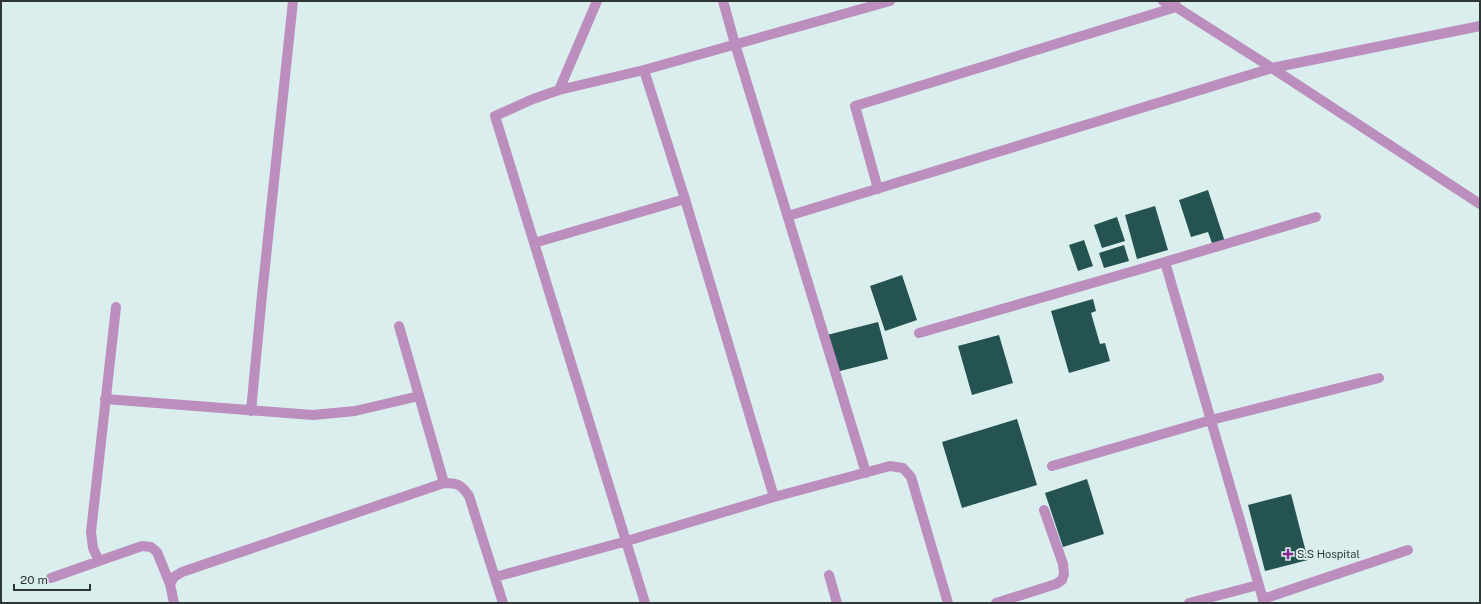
<svg xmlns="http://www.w3.org/2000/svg" width="1481" height="604" viewBox="0 0 1481 604" font-family="'Public Sans',sans-serif">
  <style>
    .building { fill: #245351 }
    .lines { fill: none; stroke-linecap: round; stroke-linejoin: round }
    .minor { stroke: #bb8ebd; stroke-width: 10 }
    .poi-dot { fill: #88268f; stroke: #daefed; stroke-width: 1.5 }
    .labels { text-anchor: middle; stroke-width: 4; stroke-linejoin: round; paint-order: stroke }
    .poi-label { font-size: 11px; fill: #2e3736; stroke: #daefed; text-anchor: start }
  </style>
  <rect width="100%" height="100%" fill="#daefed"/>
  <path class="building" d="M 1208,190 L 1225,242 L 1213,246 L 1208,232 L 1191,237 L 1179,200 Z
    M 1155,206 L 1168,250 L 1137,259 L 1125,215 Z
    M 1117,217 L 1125,241 L 1102,248 L 1094,225 Z
    M 1084,240 L 1093,266 L 1078,271 L 1069,245 Z
    M 1124,245 L 1129,261 L 1104,268 L 1099,253 Z
    M 902,275 L 917,320 L 885,331 L 870,286 Z
    M 1093,299 L 1096,311 L 1091,313 L 1100,344 L 1105,343 L 1110,361 L 1069,373 L 1051,311 Z
    M 878,322 L 888,359 L 836,372 L 827,335 Z
    M 999,335 L 1013,383 L 972,395 L 958,346 Z
    M 1017,419 L 1037,485 L 962,508 L 942,442 Z
    M 1087,479 L 1104,534 L 1063,547 L 1045,493 Z
    M 1291,494 L 1308,560 L 1265,571 L 1248,505 Z"/>
  <g class="lines">
    <path class="minor" d="M 723,1 L 735,44 L 866,473
      M 1163,1 L 1176,7 L 1272,68 L 1480,204
      M 644,70 L 685,199 L 774,497
      M 559,90 L 597,1
      M 878,189 L 855,106 L 1176,7 L 1175,1
      M 788,216 L 1272,68 L 1480,26
      M 534,243 L 685,199
      M 1165,262 L 1316,217
      M 116,307 L 91,532 L 93,548 L 99,561 L 142,546 L 151,547 L 157,552 L 170,584
      M 399,326 L 444,483
      M 919,333 L 1165,262 L 1264,603
      M 105,399 L 313,415 L 355,411 L 419,396
      M 251,411 L 262,295 L 293,1
      M 1052,466 L 1211,420 L 1379,378
      M 829,575 L 837,603
      M 495,577 L 627,541 L 774,497 L 890,466 L 903,468 L 911,477 L 948,603
      M 51,578 L 99,561
      M 1263,599 L 1408,550
      M 174,603 L 170,584 L 174,577 L 182,572 L 444,483 C 457,483 461,484 469,496 L 503,603
      M 645,603 L 495,116 L 533,99 L 559,90 L 644,70 L 890,1
      M 996,603 L 1056,584 L 1062,580 L 1064,574 L 1063,564 L 1044,510
      M 1189,603 L 1258,585"/>
  </g>
  <path class="poi-dot" d="M1286 548h4v4h4v4h-4v4h-4v-4h-4v-4h4z"/>
  <g class="labels">
    <g class="poi-label">
      <text x="1297" y="558">S.S Hospital</text>
    </g>
  </g>
  <rect width="1481" height="604" fill="none" stroke="#2e3736" stroke-width="4"/>
  <path d="M14 584v6h76v-6" fill="none" stroke="#2e3736" stroke-width="2"/>
  <text x="20" y="584" font-size="12" fill="#2e3736" stroke="#daefed" stroke-width="3" paint-order="stroke">20 m</text>
</svg>
